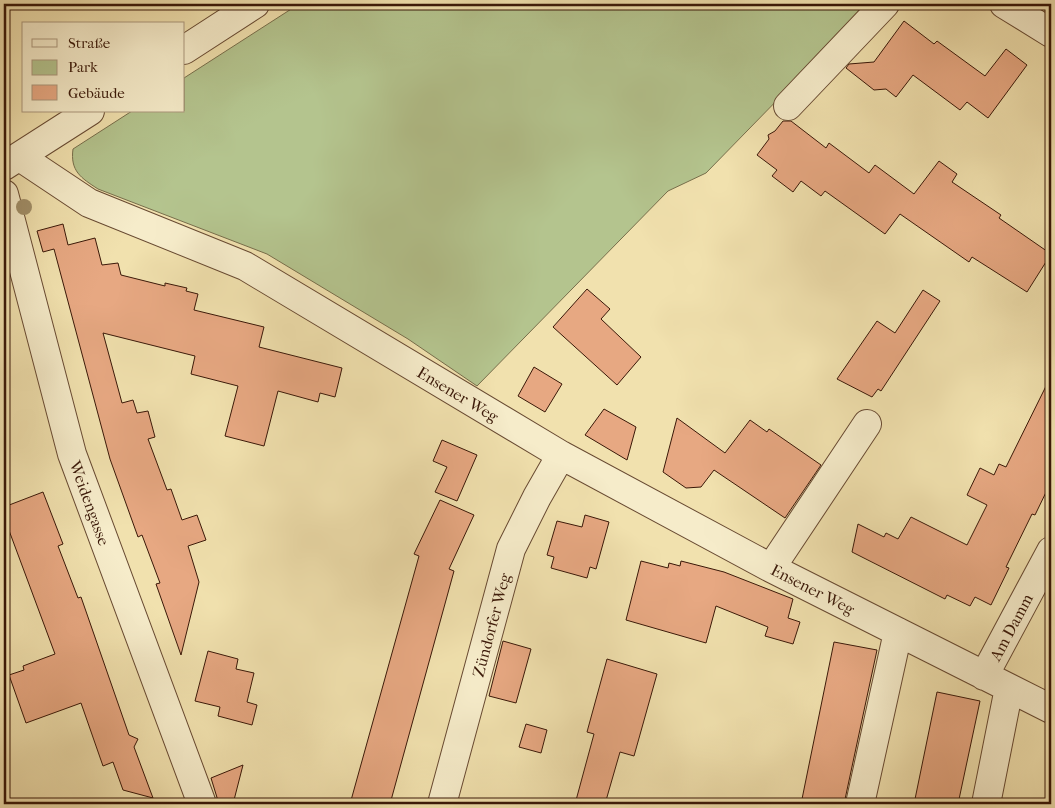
<svg xmlns="http://www.w3.org/2000/svg" width="1055" height="808" viewBox="0 0 1055 808" font-family="'IM FELL French Canon',serif">
  <style>
    .green { fill: #b4c48e; stroke: #776e4b }
    .building { fill: #e7a882; stroke: #3a1808 }
    .lines { fill: none; stroke-linecap: round; stroke-linejoin: round }
    .minor-casing { stroke: #684a32; stroke-width: 30 }
    .minor { stroke: #f6ecca; stroke-width: 28 }
    .tree { fill: #a18f69 }
    .labels { text-anchor: middle; stroke-width: 4; stroke-linejoin: round; paint-order: stroke }
    .street-label { font-size: 16px; fill: #3a1808; stroke: #f6ecca }
  </style>
  <rect width="100%" height="100%" fill="#f1e1ae"/>
  <filter id="stains"><feTurbulence type="fractalNoise" baseFrequency=".004" numOctaves="4"/><feColorMatrix values="0 0 0 0 .2 0 0 0 0 .09 0 0 0 0 .02 0 0 0 .5 -.17"/></filter>
  <radialGradient id="worn" r=".72"><stop offset=".6" stop-color="#630" stop-opacity="0"/><stop offset="1" stop-color="#630" stop-opacity=".3"/></radialGradient>
  <path class="green" d="M 299,4 L 871,4 L 706,173 L 668,191 L 477,386 L 408,339 L 267,254 L 98,189 C 81,178 70,171 73,149 L 132,111 L 184,111 L 184,78 Z"/>
  <path class="building" d="M 904,21 L 934,44 L 937,41 L 985,76 L 1006,49 L 1027,65 L 988,118 L 967,102 L 960,110 L 913,75 L 896,97 L 886,89 L 874,90 L 846,68 L 849,64 L 874,62 Z
    M 783,121 L 791,121 L 826,148 L 829,143 L 869,173 L 875,165 L 914,194 L 939,161 L 957,174 L 952,182 L 1001,215 L 999,218 L 1051,254 L 1027,292 L 972,257 L 969,262 L 900,214 L 885,234 L 825,191 L 821,196 L 801,181 L 793,192 L 772,176 L 777,170 L 757,155 L 769,139 L 768,135 L 775,131 Z
    M 63,224 L 68,245 L 95,238 L 102,265 L 118,263 L 121,275 L 165,286 L 165,283 L 187,288 L 186,291 L 198,294 L 194,310 L 264,327 L 259,347 L 342,368 L 335,397 L 320,393 L 318,402 L 278,391 L 264,446 L 225,436 L 238,386 L 191,374 L 195,356 L 103,333 L 122,403 L 133,400 L 137,413 L 148,411 L 155,437 L 148,439 L 167,490 L 171,489 L 182,520 L 197,515 L 206,540 L 188,546 L 199,582 L 181,655 L 156,584 L 160,583 L 142,535 L 138,537 L 110,459 L 54,249 L 43,252 L 37,231 Z
    M 587,289 L 610,309 L 601,319 L 641,357 L 617,385 L 553,327 Z
    M 923,290 L 940,301 L 881,391 L 878,389 L 872,397 L 837,379 L 877,321 L 895,333 Z
    M 534,367 L 562,384 L 545,412 L 518,396 Z
    M 1051,376 L 1051,482 L 1035,515 L 1032,514 L 1006,567 L 1009,568 L 991,605 L 975,597 L 970,606 L 947,595 L 945,599 L 852,552 L 858,524 L 884,537 L 886,533 L 898,539 L 911,517 L 967,545 L 987,505 L 967,495 L 980,468 L 994,475 L 999,464 L 1006,467 Z
    M 604,409 L 636,427 L 627,460 L 585,435 Z
    M 677,418 L 725,453 L 750,420 L 767,432 L 769,429 L 821,465 L 785,518 L 714,470 L 701,487 L 686,488 L 663,472 Z
    M 442,440 L 477,455 L 457,501 L 435,492 L 447,467 L 433,461 Z
    M 43,492 L 63,544 L 58,546 L 78,598 L 81,597 L 129,735 L 138,739 L 134,747 L 153,798 L 123,790 L 113,762 L 103,766 L 81,703 L 26,723 L 9,675 L 24,670 L 23,666 L 55,654 L 4,517 L 4,507 Z
    M 440,500 L 474,515 L 449,569 L 454,571 L 390,804 L 350,804 L 419,556 L 414,554 Z
    M 585,515 L 609,522 L 596,569 L 590,567 L 587,578 L 551,568 L 554,557 L 547,555 L 557,521 L 582,527 Z
    M 641,561 L 668,568 L 669,563 L 680,566 L 681,561 L 724,572 L 793,599 L 788,618 L 800,622 L 793,644 L 765,636 L 768,627 L 716,606 L 706,643 L 626,620 Z
    M 503,641 L 531,649 L 516,703 L 489,696 Z
    M 834,642 L 877,650 L 844,804 L 801,804 Z
    M 208,651 L 238,659 L 236,669 L 254,673 L 247,702 L 257,705 L 252,725 L 218,716 L 220,707 L 195,701 Z
    M 607,659 L 657,674 L 634,756 L 620,752 L 605,804 L 575,804 L 594,734 L 587,732 Z
    M 937,692 L 980,701 L 958,804 L 914,804 Z
    M 526,724 L 547,730 L 541,753 L 519,747 Z
    M 243,765 L 233,804 L 219,804 L 211,778 Z"/>
  <g class="lines">
    <defs>
      <path id="minor" d="M 1004,4 L 1051,33
        M 184,50 L 255,4
        M 788,106 L 885,4
        M 20,157 L 89,203 L 245,266 L 561,455 L 771,568 L 1051,709
        M 4,166 L 90,111
        M 4,194 L 72,454 L 202,804
        M 771,568 L 867,424
        M 984,676 L 1051,551
        M 442,804 L 511,549 L 537,497 L 561,455
        M 860,804 L 898,632
        M 986,804 L 1009,688"/>
    </defs>
    <use href="#minor" class="minor-casing"/>
    <use href="#minor" class="minor"/>
  </g>
  <circle class="tree" cx="24" cy="207" r="8"/>
  <g class="labels">
    <g class="street-label">
      <text transform="translate(458 394) rotate(31)" y="6">Ensener Weg</text>
      <text transform="translate(90 503) rotate(70)" y="6">Weidengasse</text>
      <text transform="translate(813 589) rotate(27)" y="6">Ensener Weg</text>
      <text transform="translate(491 625) rotate(-75)" y="6">Zündorfer Weg</text>
      <text transform="translate(1011 627) rotate(-62)" y="6">Am Damm</text>
    </g>
  </g>
  <rect width="1055" height="808" fill="none" stroke="#f1e1ae" stroke-width="20"/>
  <rect x="5" y="5" width="1045" height="798" fill="none" stroke="#3a1808" stroke-width="2.5"/>
  <rect x="10" y="10" width="1035" height="788" fill="none" stroke="#3a1808"/>
  <rect x="22" y="22" width="162" height="90" fill="#f6ecca" stroke="#ab977c"/>
  <rect x="32" y="39" width="25" height="8" fill="#f6ecca" stroke="#ab977c"/>
  <text x="68" y="48" font-size="15" fill="#3a1808">Straße</text>
  <rect x="32" y="60" width="25" height="15" fill="#b4c48e" stroke="#ab977c"/>
  <text x="68" y="72" font-size="15" fill="#3a1808">Park</text>
  <rect x="32" y="85" width="25" height="15" fill="#e7a882" stroke="#ab977c"/>
  <text x="68" y="98" font-size="15" fill="#3a1808">Gebäude</text>
  <rect width="100%" height="100%" filter="url(#stains)"/>
  <rect width="100%" height="100%" fill="url(#worn)"/>
</svg>
